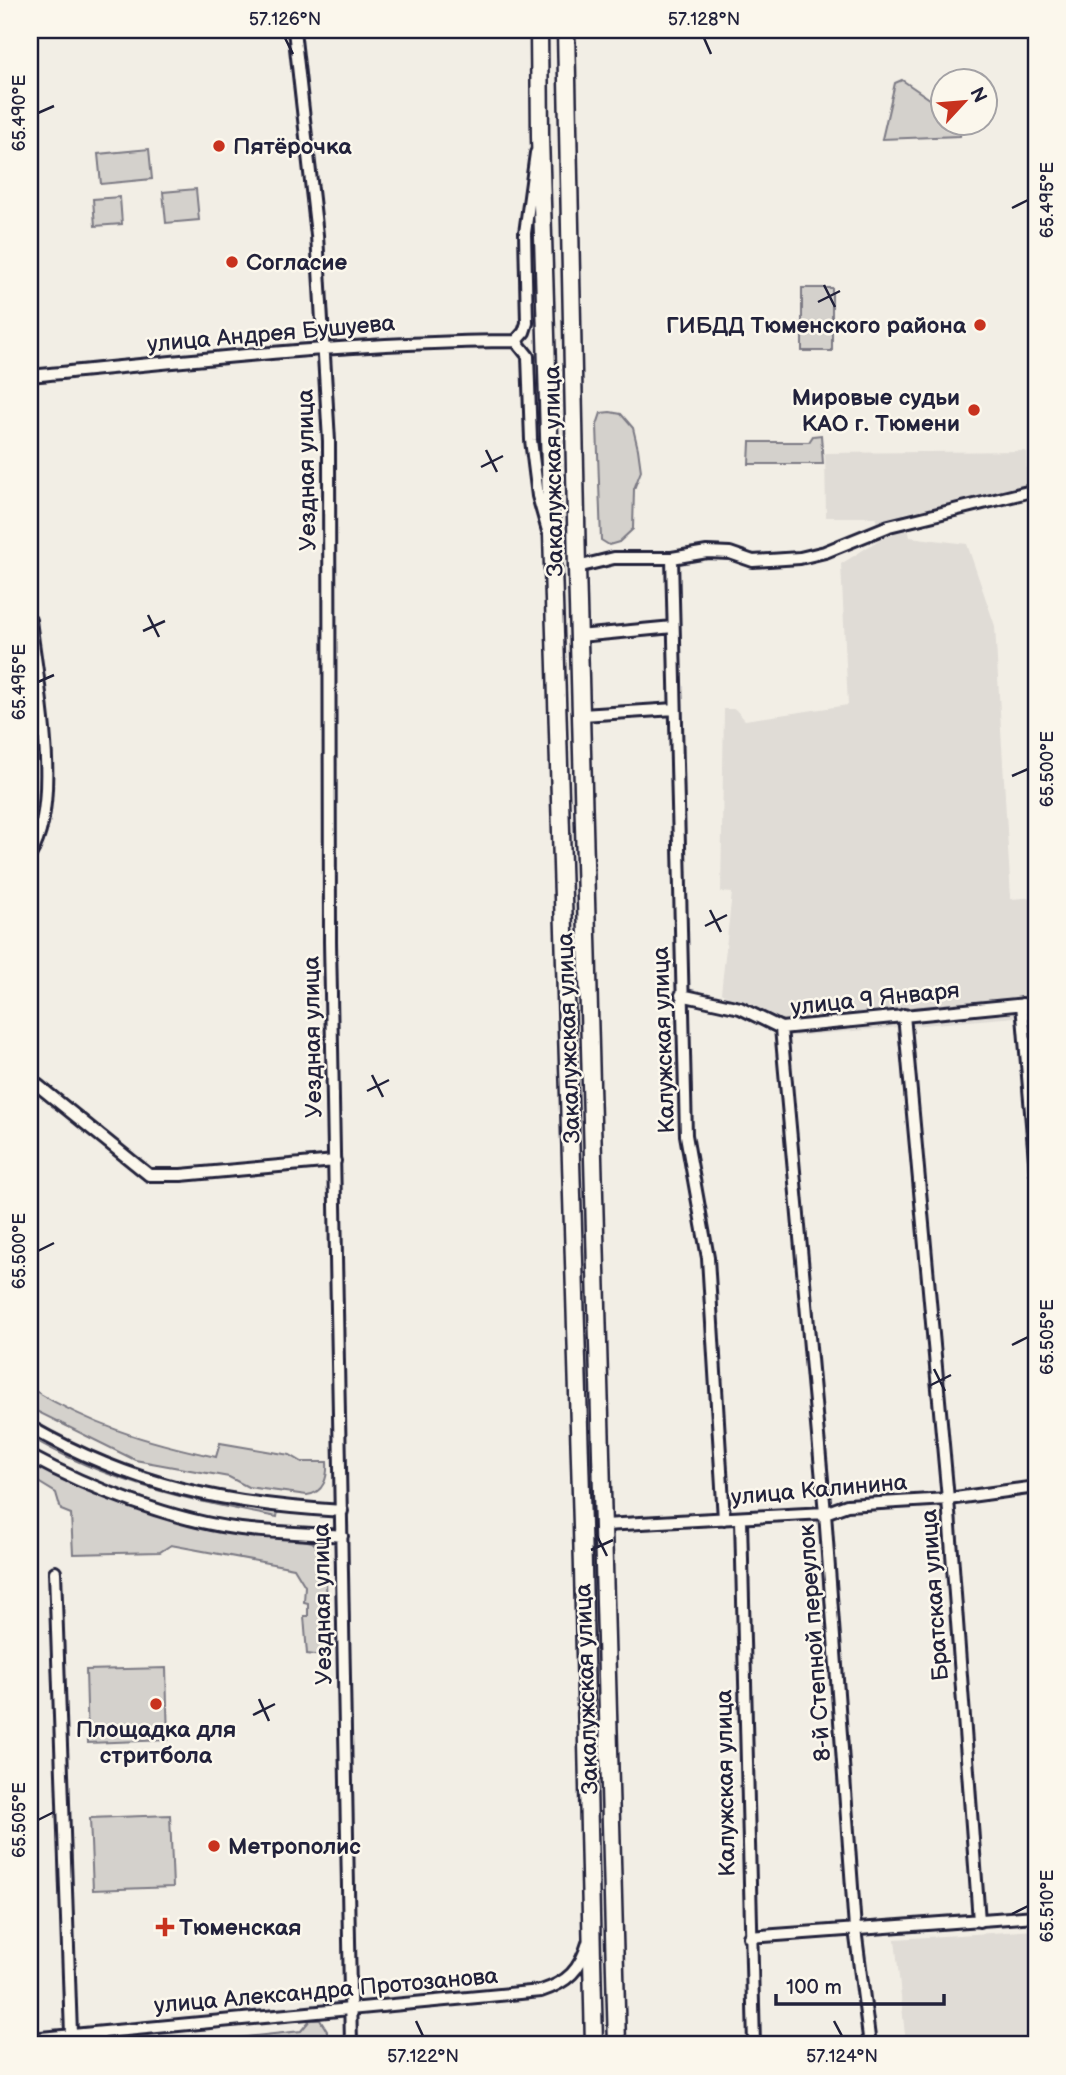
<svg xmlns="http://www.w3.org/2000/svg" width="1066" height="2075" viewBox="0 0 1066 2075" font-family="'Balsamiq Sans',sans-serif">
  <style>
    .built { fill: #e0dcd6 }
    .green { fill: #d4d1cc; stroke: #7b7a84; stroke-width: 2 }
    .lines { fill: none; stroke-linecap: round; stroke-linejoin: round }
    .minor-casing { stroke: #22223b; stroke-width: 16 }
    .highway-casing { stroke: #22223b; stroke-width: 21 }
    .minor { stroke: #fbf7ec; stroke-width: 10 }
    .highway { stroke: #fbf7ec; stroke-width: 16 }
    .ticks { fill: none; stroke: #22223b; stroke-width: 2.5 }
    .poi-dot { fill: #c8321e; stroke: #fbf7ec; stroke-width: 2.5 }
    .labels { text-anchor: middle; stroke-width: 5; stroke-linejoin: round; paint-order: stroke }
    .poi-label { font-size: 23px; font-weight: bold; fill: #22223b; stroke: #fbf7ec; text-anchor: start }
    .street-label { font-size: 23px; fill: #22223b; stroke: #fbf7ec }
    .neatline { fill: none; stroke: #22223b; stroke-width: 2.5 }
    .ticks-label { font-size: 18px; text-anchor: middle; fill: #22223b }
  </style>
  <rect width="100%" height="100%" fill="#f2eee5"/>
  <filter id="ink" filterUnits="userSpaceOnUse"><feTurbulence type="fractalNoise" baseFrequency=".0143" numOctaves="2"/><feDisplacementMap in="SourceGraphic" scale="14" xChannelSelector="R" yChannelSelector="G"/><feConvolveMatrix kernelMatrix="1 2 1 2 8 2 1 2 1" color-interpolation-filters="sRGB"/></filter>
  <g filter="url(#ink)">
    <path class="built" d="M 1026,451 L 1027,490 L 904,513 L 910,537 L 967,544 L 995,626 L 1011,899 L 1036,897 L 1036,1015 L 785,1037 L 721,993 L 732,893 L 721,892 L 724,709 L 735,709 L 745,720 L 848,705 L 841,564 L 882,538 L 875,517 L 826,517 L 825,453 Z
      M 1036,1930 L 1036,2045 L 906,2045 L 895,1939 Z"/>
    <path class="green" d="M 902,80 L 943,108 L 944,122 L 963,123 L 960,136 L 882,139 L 895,83 Z
      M 149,149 L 152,179 L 101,184 L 98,154 Z
      M 196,189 L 199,220 L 166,223 L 163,192 Z
      M 120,197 L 122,224 L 95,226 L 93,199 Z
      M 802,288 L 832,288 L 832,351 L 802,351 Z
      M 610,412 L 621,414 L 633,428 L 638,449 L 641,471 L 634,489 L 633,529 L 619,542 L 609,545 L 601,540 L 597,425 L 601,413 Z
      M 821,435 L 823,464 L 749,464 L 750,442 L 809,442 L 813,436 Z
      M 30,1388 C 93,1426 145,1442 216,1457 L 220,1443 L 290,1455 L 302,1462 L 327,1462 C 328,1477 324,1493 307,1495 L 248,1487 L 229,1477 L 135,1460 L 30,1408 Z
      M 30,1431 L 119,1474 L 193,1497 L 278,1511 L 277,1517 C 190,1501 106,1482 30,1437 Z
      M 30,1463 L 125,1501 L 312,1542 L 323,1551 L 326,1562 L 327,1650 L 322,1656 L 307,1654 L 304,1616 L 308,1616 L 308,1603 L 304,1602 L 305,1586 L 294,1568 L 171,1545 L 160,1552 L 73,1554 L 71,1514 L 61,1510 L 56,1493 L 30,1477 Z
      M 166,1668 L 168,1740 L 88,1743 L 86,1670 Z
      M 170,1815 L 173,1887 L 93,1890 L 90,1818 Z
      M 310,2020 L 320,2020 L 327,2031 L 327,2045 L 239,2045 L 238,2038 L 301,2031 Z"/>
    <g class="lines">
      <defs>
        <path id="minor" d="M 294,30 L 317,235 L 329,441 L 330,942 L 351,2045
          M 516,341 L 528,356 L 531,440 L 538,496 L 548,531
          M 516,341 L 524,332 L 527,323 L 525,233 L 536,153
          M 30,376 C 192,360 353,342 516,341
          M 672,558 L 686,1135 L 708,1258 L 724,1519
          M 577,567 L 614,558 L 672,558 L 707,552 L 730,553 L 753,561 L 800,558 L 825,552 L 889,526 L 1036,490
          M 30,620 C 37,681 63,802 30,855
          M 579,636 L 673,627
          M 582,715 L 675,709
          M 681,995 L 740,1008 L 781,1028 L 1036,1003
          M 1022,1004 L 1036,1172
          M 904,1015 L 948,1499 L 979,1921
          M 781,1028 L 825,1513 L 855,1929 L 870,2045
          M 30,1079 L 149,1175 L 181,1175 L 335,1161
          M 30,1427 C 133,1486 224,1504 342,1511
          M 30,1456 C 89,1488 174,1521 241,1529 C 274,1533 309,1533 342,1536
          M 741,1520 L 754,2045
          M 604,1525 L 825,1513 L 847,1505 L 948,1499 L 1036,1487
          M 55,1572 L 71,2034
          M 749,1937 L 1036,1916
          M 30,2039 L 541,1991 C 568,1982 580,1970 588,1943
          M 81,2045 L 101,2034"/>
        <path id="highway" d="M 539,30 L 540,137 L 582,1526 L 594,2045
          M 566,30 L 577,567 L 617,2045"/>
      </defs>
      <use href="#minor" class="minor-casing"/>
      <use href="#highway" class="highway-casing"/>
      <use href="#minor" class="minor"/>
      <use href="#highway" class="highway"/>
    </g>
  </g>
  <path class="ticks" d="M 285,38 L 293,54M 704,38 L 711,54M 38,113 L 54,106M 1012,208 L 1028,200M 824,285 L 835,307M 818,302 L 840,291M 486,450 L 497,472M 481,467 L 503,456M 148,615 L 159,637M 143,631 L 165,621M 38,682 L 54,675M 1012,776 L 1028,769M 710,910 L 721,932M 705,926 L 727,915M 372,1075 L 383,1097M 367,1091 L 389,1080M 38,1251 L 54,1243M 1012,1345 L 1028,1337M 934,1369 L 945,1391M 929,1386 L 951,1375M 596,1534 L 607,1556M 591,1550 L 613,1540M 259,1699 L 269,1721M 253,1715 L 275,1704M 38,1820 L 54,1812M 1012,1914 L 1028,1906M 416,2021 L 423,2036M 834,2021 L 842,2036"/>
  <g class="poi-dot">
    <circle cx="219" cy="146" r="7"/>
    <circle cx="232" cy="262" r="7"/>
    <circle cx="980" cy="325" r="7"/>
    <circle cx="974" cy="410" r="7"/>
    <circle cx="156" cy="1704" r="7"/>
    <circle cx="214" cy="1846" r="7"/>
    <path d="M161.5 1916.5h7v7h7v7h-7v7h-7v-7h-7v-7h7z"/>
  </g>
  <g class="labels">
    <g class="poi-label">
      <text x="233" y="154">Пятёрочка</text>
      <text x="246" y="270">Согласие</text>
      <text x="966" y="333" text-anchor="end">ГИБДД Тюменского района</text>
      <text x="960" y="405" text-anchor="end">Мировые судьи<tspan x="960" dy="26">КАО г. Тюмени</tspan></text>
      <text x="156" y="1737" text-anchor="middle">Площадка для<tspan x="156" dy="26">стритбола</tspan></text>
      <text x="228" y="1854">Метрополис</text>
      <text x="179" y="1935">Тюменская</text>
    </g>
    <g class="street-label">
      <text transform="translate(271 333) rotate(-5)" y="8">улица Андрея Бушуева</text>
      <text transform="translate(306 470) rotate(-91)" y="8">Уездная улица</text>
      <text transform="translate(553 471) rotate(-91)" y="8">Закалужская улица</text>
      <text transform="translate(875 998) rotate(-6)" y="8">улица 9 Января</text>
      <text transform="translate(312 1037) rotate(-91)" y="8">Уездная улица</text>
      <text transform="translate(568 1038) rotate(-92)" y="8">Закалужская улица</text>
      <text transform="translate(663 1040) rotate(-92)" y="8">Калужская улица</text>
      <text transform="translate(819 1489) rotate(-5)" y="8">улица Калинина</text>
      <text transform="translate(934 1595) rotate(-94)" y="8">Братская улица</text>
      <text transform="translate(322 1604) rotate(-91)" y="8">Уездная улица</text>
      <text transform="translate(814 1643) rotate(-94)" y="8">8-й Степной переулок</text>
      <text transform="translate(586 1689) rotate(-92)" y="8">Закалужская улица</text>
      <text transform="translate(725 1783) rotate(-91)" y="8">Калужская улица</text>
      <text transform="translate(326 1990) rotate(-5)" y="8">улица Александра Протозанова</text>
    </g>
  </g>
  <rect width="1066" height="2075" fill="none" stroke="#fbf7ec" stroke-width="77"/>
  <g transform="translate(964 102) rotate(64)"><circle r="33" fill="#fbf7ec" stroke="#a4a2a5" stroke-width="2"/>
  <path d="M0-5L12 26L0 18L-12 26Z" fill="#c8321e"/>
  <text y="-10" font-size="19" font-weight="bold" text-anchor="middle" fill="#22223b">N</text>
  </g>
  <path d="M776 1994v10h168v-10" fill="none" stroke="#22223b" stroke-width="3.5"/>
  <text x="786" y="1994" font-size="21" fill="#22223b" stroke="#fbf7ec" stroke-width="5" paint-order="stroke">100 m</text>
  <rect x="38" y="38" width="990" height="1998" class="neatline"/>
  <g class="ticks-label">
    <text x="285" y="25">57.126°N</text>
    <text x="704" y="25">57.128°N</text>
    <text transform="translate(19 113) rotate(-90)" y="6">65.490°E</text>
    <text transform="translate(1047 200) rotate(-90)" y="6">65.495°E</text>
    <text transform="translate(19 682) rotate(-90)" y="6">65.495°E</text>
    <text transform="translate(1047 769) rotate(-90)" y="6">65.500°E</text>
    <text transform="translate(19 1251) rotate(-90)" y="6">65.500°E</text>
    <text transform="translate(1047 1337) rotate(-90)" y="6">65.505°E</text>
    <text transform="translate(19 1820) rotate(-90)" y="6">65.505°E</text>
    <text transform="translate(1047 1906) rotate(-90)" y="6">65.510°E</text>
    <text x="423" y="2062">57.122°N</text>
    <text x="842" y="2062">57.124°N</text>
  </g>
</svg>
